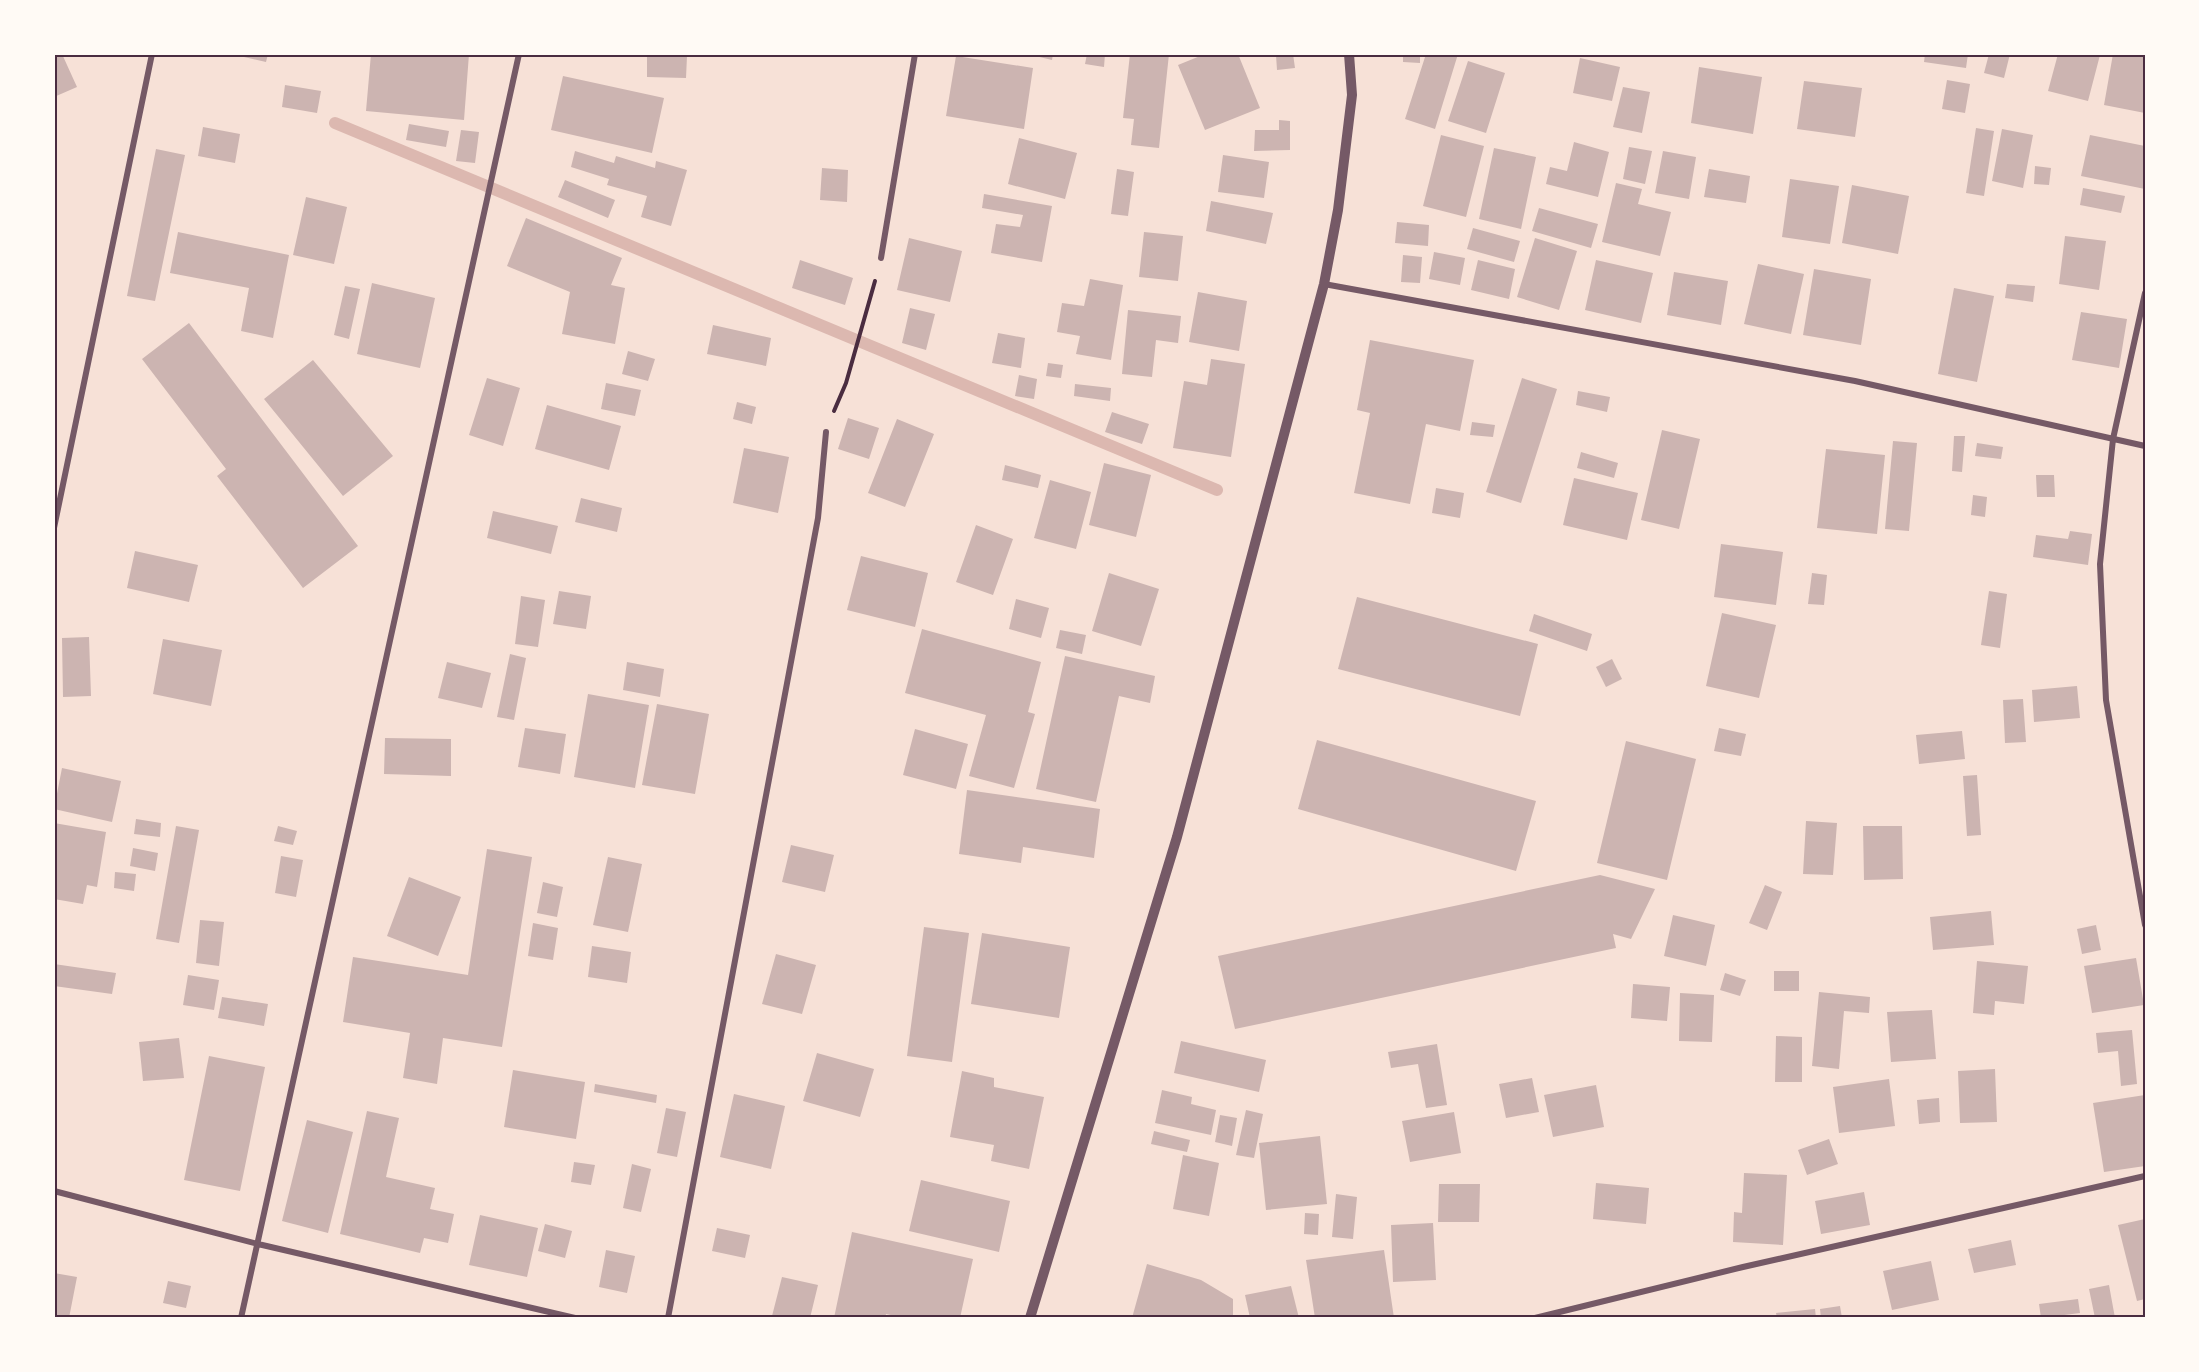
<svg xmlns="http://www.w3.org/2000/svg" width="2199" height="1372" viewBox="0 0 2199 1372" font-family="'Roboto Condensed',sans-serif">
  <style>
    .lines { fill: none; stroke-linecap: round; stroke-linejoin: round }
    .stream { stroke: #dcb8b0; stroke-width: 12 }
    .building { fill: #ccb4b1 }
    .path { stroke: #4a2c40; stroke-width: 4 }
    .minor { stroke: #755966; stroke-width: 6 }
    .tertiary { stroke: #755966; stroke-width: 10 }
    .neatline { fill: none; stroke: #4a2c40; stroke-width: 2 }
  </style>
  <rect width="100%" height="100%" fill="#f7e1d7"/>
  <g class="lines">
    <path class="stream" d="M 335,123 L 1217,490"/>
  </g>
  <path class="building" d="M 54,54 L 62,54 L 77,87 L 54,97 Z
    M 231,54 L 268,54 L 266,62 Z
    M 371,54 L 469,54 L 464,120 L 366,111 Z
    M 647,54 L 687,56 L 686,78 L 647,77 Z
    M 1027,54 L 1053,54 L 1052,60 Z
    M 1087,54 L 1105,54 L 1104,67 L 1085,64 Z
    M 1130,54 L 1169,54 L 1159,148 L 1131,145 L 1134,119 L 1123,118 Z
    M 1205,54 L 1238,54 L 1260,108 L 1205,130 L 1178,65 Z
    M 1293,54 L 1295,68 L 1277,70 L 1276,55 Z
    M 1403,54 L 1420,54 L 1420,63 L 1403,62 Z
    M 1426,54 L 1458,54 L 1435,129 L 1405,119 Z
    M 1925,54 L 1968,54 L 1966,68 L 1924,62 Z
    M 1989,54 L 2010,54 L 2004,78 L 1984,73 Z
    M 2058,54 L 2100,55 L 2088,101 L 2048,91 Z
    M 2113,54 L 2145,54 L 2145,113 L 2104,105 Z
    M 956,56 L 1033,68 L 1024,129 L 946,116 Z
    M 1580,58 L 1620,67 L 1612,101 L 1573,93 Z
    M 1468,61 L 1505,73 L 1486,133 L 1448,121 Z
    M 1699,67 L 1762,77 L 1753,134 L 1691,123 Z
    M 563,76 L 664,98 L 652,153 L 551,130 Z
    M 1947,80 L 1970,84 L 1965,113 L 1942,109 Z
    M 1804,81 L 1862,88 L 1855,137 L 1797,129 Z
    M 285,85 L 321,91 L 317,113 L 282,107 Z
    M 1623,87 L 1650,92 L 1642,133 L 1613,127 Z
    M 1279,120 L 1290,121 L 1290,150 L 1254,151 L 1255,130 L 1279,130 Z
    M 409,124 L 449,131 L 446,147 L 406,140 Z
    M 203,127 L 240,134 L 235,163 L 198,156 Z
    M 1976,128 L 1994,131 L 1984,196 L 1966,193 Z
    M 2002,129 L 2033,135 L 2023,188 L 1992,181 Z
    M 461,130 L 479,132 L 475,163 L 456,161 Z
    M 1441,135 L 1484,146 L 1466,217 L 1423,206 Z
    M 2090,135 L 2145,146 L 2145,189 L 2081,176 Z
    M 1019,138 L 1077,153 L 1065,199 L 1008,184 Z
    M 1574,142 L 1609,152 L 1598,197 L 1546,184 L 1550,167 L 1567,171 Z
    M 1629,147 L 1652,151 L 1645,184 L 1623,179 Z
    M 1494,148 L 1536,157 L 1521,229 L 1479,219 Z
    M 156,149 L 185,155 L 155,301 L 127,296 Z
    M 575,151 L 614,163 L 616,156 L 655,168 L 656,161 L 687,170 L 671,226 L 641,217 L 647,196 L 607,185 L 609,179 L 571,167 Z
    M 1663,151 L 1696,157 L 1689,199 L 1655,193 Z
    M 1223,155 L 1269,162 L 1264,198 L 1218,192 Z
    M 2035,166 L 2051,168 L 2049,185 L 2034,184 Z
    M 822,168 L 848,170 L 847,202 L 820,200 Z
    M 1117,169 L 1134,172 L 1128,216 L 1111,214 Z
    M 1709,169 L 1750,176 L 1746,203 L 1704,197 Z
    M 1790,179 L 1839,186 L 1830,244 L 1782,237 Z
    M 565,180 L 615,200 L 608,218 L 558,197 Z
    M 1616,183 L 1642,189 L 1638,204 L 1671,212 L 1660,256 L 1602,242 Z
    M 1852,185 L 1909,196 L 1898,254 L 1842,243 Z
    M 2083,188 L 2125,196 L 2121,213 L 2080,205 Z
    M 984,194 L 1052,206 L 1042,262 L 991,253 L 996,224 L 1020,227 L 1023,215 L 982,208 Z
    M 306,197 L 347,207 L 334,264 L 293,255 Z
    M 1211,201 L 1273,213 L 1266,244 L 1206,231 Z
    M 1539,208 L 1598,224 L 1591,248 L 1532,231 Z
    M 526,218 L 622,258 L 611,285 L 625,288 L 615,344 L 562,334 L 570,292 L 507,266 Z
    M 1397,222 L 1429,225 L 1428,246 L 1395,243 Z
    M 1473,228 L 1520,241 L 1514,262 L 1467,249 Z
    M 178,232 L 289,255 L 273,338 L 241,331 L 249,288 L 170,273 Z
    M 1144,232 L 1183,236 L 1178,281 L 1139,277 Z
    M 2065,236 L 2106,241 L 2099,290 L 2059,284 Z
    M 909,238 L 962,251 L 950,302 L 897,290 Z
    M 1535,238 L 1577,251 L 1559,310 L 1517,297 Z
    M 1434,252 L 1465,258 L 1460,285 L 1429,279 Z
    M 1403,255 L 1422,257 L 1420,283 L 1401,282 Z
    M 800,260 L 853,278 L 845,305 L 792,288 Z
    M 1478,260 L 1515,269 L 1509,299 L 1471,290 Z
    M 1596,260 L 1653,273 L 1641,323 L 1585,310 Z
    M 1758,264 L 1804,274 L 1791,334 L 1744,324 Z
    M 1814,269 L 1871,279 L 1861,345 L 1803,335 Z
    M 1674,272 L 1728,281 L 1721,325 L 1667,315 Z
    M 1090,279 L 1123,285 L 1111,360 L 1076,354 L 1080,336 L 1057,332 L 1062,303 L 1084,306 Z
    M 372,283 L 435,298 L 420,368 L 357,354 Z
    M 2007,284 L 2035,286 L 2033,302 L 2005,298 Z
    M 345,286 L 360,289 L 349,339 L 334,335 Z
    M 1954,288 L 1994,296 L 1977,382 L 1938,374 Z
    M 1198,292 L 1247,301 L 1239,351 L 1189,342 Z
    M 910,308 L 935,314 L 926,350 L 902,343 Z
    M 1128,310 L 1181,316 L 1178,343 L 1156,340 L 1152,377 L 1122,374 Z
    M 2081,312 L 2127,319 L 2119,368 L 2072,360 Z
    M 189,323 L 358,546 L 303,588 L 217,476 L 226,469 L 142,359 Z
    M 713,325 L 771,338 L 766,366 L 707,354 Z
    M 998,333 L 1025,338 L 1021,368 L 992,363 Z
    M 1370,340 L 1474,360 L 1460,431 L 1426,424 L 1410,504 L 1354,493 L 1370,413 L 1357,410 Z
    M 628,351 L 655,359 L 648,381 L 622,374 Z
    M 1211,359 L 1245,364 L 1231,457 L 1173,448 L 1184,381 L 1207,385 Z
    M 313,360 L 393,456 L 343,496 L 264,399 Z
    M 1048,363 L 1063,365 L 1061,378 L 1046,376 Z
    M 1019,375 L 1037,379 L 1034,399 L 1015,396 Z
    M 487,378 L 520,388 L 503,446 L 469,435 Z
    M 1522,378 L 1557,389 L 1521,503 L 1486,492 Z
    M 606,383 L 641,390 L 635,416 L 601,409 Z
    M 1075,384 L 1111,388 L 1110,401 L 1074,396 Z
    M 1578,391 L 1610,397 L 1607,412 L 1576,405 Z
    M 737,402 L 756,407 L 752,424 L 733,419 Z
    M 547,405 L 621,426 L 609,470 L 535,449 Z
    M 1112,412 L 1149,424 L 1142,444 L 1105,432 Z
    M 848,418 L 879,428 L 869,459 L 838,449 Z
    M 897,419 L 934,434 L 905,507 L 868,493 Z
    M 1472,422 L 1495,425 L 1493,437 L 1470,435 Z
    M 1662,430 L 1700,439 L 1679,529 L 1641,520 Z
    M 1954,436 L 1965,436 L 1962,472 L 1952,471 Z
    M 1893,441 L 1917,443 L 1909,531 L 1885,529 Z
    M 1977,443 L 2003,447 L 2001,459 L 1975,456 Z
    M 744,448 L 789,457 L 778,513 L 733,503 Z
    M 1826,449 L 1885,455 L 1877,534 L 1817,528 Z
    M 1581,452 L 1618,463 L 1614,478 L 1577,468 Z
    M 1104,463 L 1151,475 L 1136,537 L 1089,525 Z
    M 1005,465 L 1041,475 L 1038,488 L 1002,480 Z
    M 2036,475 L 2054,475 L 2055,497 L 2037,497 Z
    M 1574,478 L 1638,493 L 1627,540 L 1563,525 Z
    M 1050,480 L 1091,492 L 1076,549 L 1034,538 Z
    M 1436,488 L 1464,493 L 1460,518 L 1432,513 Z
    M 1973,495 L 1987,497 L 1985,517 L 1971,515 Z
    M 581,498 L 622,508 L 617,532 L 575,522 Z
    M 493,511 L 558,526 L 551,554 L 487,538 Z
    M 976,525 L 1013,539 L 993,595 L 956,582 Z
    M 2070,531 L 2092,534 L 2088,565 L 2033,557 L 2036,535 L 2068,539 Z
    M 1721,544 L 1783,552 L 1776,605 L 1714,597 Z
    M 135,551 L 198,565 L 189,602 L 127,588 Z
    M 861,556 L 928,573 L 915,627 L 847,610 Z
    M 1109,573 L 1159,589 L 1141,646 L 1092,631 Z
    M 1812,573 L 1827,575 L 1824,605 L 1808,604 Z
    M 559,591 L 591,596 L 586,629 L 553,624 Z
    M 1989,591 L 2007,594 L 2000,648 L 1981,645 Z
    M 521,596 L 545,600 L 538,647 L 515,644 Z
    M 1357,597 L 1538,644 L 1520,716 L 1338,669 Z
    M 1016,599 L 1049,608 L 1041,638 L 1009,629 Z
    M 1722,613 L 1776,625 L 1759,698 L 1706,686 Z
    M 1534,614 L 1592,634 L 1587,651 L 1529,631 Z
    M 922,629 L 1041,662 L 1028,712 L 1035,714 L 1014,788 L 969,776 L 986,715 L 905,693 Z
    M 1060,630 L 1086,635 L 1082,654 L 1056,648 Z
    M 89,637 L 91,696 L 63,697 L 62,638 Z
    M 163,639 L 222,650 L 211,706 L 153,694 Z
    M 510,654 L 526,658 L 514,720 L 497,717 Z
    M 1065,656 L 1155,676 L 1150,703 L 1119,696 L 1096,802 L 1036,789 Z
    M 1612,659 L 1622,679 L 1606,687 L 1596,667 Z
    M 447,662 L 491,673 L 482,708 L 438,698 Z
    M 627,662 L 664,669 L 660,697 L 623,690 Z
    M 2077,686 L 2080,718 L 2034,722 L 2032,690 Z
    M 588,694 L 649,705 L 635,788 L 574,777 Z
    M 2023,699 L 2026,742 L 2005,743 L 2003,700 Z
    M 657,704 L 709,714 L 695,794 L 642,785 Z
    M 525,728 L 566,734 L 560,774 L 518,767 Z
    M 1719,728 L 1746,734 L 1741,756 L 1714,751 Z
    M 915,729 L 968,744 L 956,789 L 903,775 Z
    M 1962,731 L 1965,759 L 1919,764 L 1916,735 Z
    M 385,738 L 451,739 L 451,776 L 384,774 Z
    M 1317,740 L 1536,801 L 1516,871 L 1298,809 Z
    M 1626,741 L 1696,759 L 1667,880 L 1597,863 Z
    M 62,768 L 121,781 L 112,822 L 54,809 Z
    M 1977,775 L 1981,835 L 1967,836 L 1963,776 Z
    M 967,790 L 1100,809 L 1094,858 L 1023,847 L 1021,863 L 959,854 Z
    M 136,819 L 161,823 L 160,837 L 134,834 Z
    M 1806,821 L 1837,823 L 1833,875 L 1803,874 Z
    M 54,823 L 106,832 L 97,887 L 87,885 L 83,904 L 54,899 Z
    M 176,826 L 199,830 L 179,943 L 156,939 Z
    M 278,826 L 297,831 L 293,845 L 274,841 Z
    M 1863,826 L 1902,826 L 1903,879 L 1864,880 Z
    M 791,845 L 834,855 L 825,892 L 782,882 Z
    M 133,848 L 158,853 L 155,871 L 130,866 Z
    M 487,849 L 532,857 L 502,1047 L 443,1038 L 437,1084 L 403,1078 L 410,1033 L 343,1022 L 353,957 L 468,975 Z
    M 281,856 L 303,860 L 296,897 L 275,893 Z
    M 608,857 L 642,864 L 628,932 L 593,925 Z
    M 115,872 L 136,874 L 134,891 L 114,888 Z
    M 1600,875 L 1655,889 L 1631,939 L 1613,934 L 1616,948 L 1235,1029 L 1218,956 Z
    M 409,877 L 461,897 L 438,956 L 387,936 Z
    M 543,882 L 563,887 L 557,917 L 537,913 Z
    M 1765,885 L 1782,892 L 1767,930 L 1749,923 Z
    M 1991,911 L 1994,945 L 1933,950 L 1930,917 Z
    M 1673,915 L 1715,925 L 1706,966 L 1664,956 Z
    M 200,920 L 224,922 L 219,966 L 196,963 Z
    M 533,923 L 558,928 L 553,960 L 528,956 Z
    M 2096,925 L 2101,950 L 2082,954 L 2077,929 Z
    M 924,927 L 969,933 L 952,1062 L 907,1056 Z
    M 982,933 L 1070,947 L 1059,1018 L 971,1004 Z
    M 592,946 L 631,952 L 627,983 L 588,977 Z
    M 776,954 L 816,965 L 802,1014 L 762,1004 Z
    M 2136,958 L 2144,1005 L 2092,1013 L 2084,966 Z
    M 1977,961 L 2028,966 L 2024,1004 L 1995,1001 L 1994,1015 L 1973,1013 Z
    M 54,964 L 116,973 L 112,994 L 54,986 Z
    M 1774,971 L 1799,971 L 1799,991 L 1774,991 Z
    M 1725,973 L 1746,980 L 1740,996 L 1720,990 Z
    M 188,975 L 219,980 L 214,1010 L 183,1005 Z
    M 1633,984 L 1670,987 L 1667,1021 L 1631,1018 Z
    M 1819,992 L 1870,997 L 1869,1013 L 1844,1011 L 1839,1069 L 1812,1066 Z
    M 1680,993 L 1714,995 L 1712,1042 L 1679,1041 Z
    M 222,997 L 268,1004 L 264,1026 L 218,1018 Z
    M 1932,1010 L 1936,1059 L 1891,1062 L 1887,1012 Z
    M 2132,1030 L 2137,1084 L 2121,1086 L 2118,1051 L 2098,1053 L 2096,1033 Z
    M 1776,1036 L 1802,1037 L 1802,1082 L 1775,1082 Z
    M 179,1038 L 184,1078 L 143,1081 L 139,1042 Z
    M 1181,1041 L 1266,1060 L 1259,1092 L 1174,1073 Z
    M 1437,1044 L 1447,1105 L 1426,1108 L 1418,1064 L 1391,1068 L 1388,1052 Z
    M 817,1053 L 874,1069 L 860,1117 L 803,1101 Z
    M 209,1056 L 265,1067 L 240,1191 L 184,1180 Z
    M 1995,1069 L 1997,1122 L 1960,1123 L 1958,1071 Z
    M 513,1070 L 585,1082 L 576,1139 L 504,1127 Z
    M 962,1071 L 994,1078 L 994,1087 L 1044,1097 L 1029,1169 L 991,1161 L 994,1145 L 950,1137 Z
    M 1532,1078 L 1539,1112 L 1506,1118 L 1499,1084 Z
    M 1889,1079 L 1895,1126 L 1839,1133 L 1833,1087 Z
    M 595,1084 L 657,1095 L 656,1103 L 594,1092 Z
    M 1596,1085 L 1604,1127 L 1553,1137 L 1544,1095 Z
    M 1162,1090 L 1192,1097 L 1191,1104 L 1216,1110 L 1211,1135 L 1155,1123 Z
    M 734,1094 L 785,1106 L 771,1169 L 720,1157 Z
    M 2145,1095 L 2145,1166 L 2104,1172 L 2093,1103 Z
    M 1939,1098 L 1940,1122 L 1919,1124 L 1917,1100 Z
    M 666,1108 L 686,1112 L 677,1157 L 657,1153 Z
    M 1246,1110 L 1263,1114 L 1254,1158 L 1236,1155 Z
    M 367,1111 L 399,1118 L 386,1177 L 435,1188 L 430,1209 L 454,1214 L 448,1243 L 424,1238 L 420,1253 L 340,1234 Z
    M 1454,1112 L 1461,1153 L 1410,1162 L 1402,1121 Z
    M 1220,1115 L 1237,1118 L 1232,1146 L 1215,1142 Z
    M 307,1120 L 353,1132 L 328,1233 L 282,1221 Z
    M 1154,1131 L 1190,1140 L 1187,1152 L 1151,1144 Z
    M 1320,1136 L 1327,1204 L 1266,1210 L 1259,1143 Z
    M 1829,1139 L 1838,1164 L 1807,1175 L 1798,1150 Z
    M 1183,1155 L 1219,1163 L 1209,1216 L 1173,1209 Z
    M 574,1162 L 595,1165 L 591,1185 L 571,1182 Z
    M 632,1164 L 651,1169 L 641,1212 L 623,1208 Z
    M 1744,1173 L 1787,1175 L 1783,1245 L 1733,1242 L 1734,1212 L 1742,1213 Z
    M 921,1180 L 1010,1201 L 999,1252 L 909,1231 Z
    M 1596,1183 L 1649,1188 L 1646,1224 L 1593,1219 Z
    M 1439,1184 L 1480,1184 L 1479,1222 L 1438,1222 Z
    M 1864,1192 L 1870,1225 L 1821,1234 L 1815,1201 Z
    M 1336,1194 L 1357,1197 L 1353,1239 L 1332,1237 Z
    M 1305,1213 L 1319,1214 L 1318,1235 L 1304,1234 Z
    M 480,1215 L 538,1228 L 527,1277 L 469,1265 Z
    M 2145,1219 L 2145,1299 L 2137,1301 L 2118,1225 Z
    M 1433,1223 L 1436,1280 L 1393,1282 L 1391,1225 Z
    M 545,1224 L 572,1231 L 565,1258 L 538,1251 Z
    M 717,1228 L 750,1235 L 745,1258 L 712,1251 Z
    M 852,1232 L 973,1259 L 960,1318 L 905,1318 L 886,1314 L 885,1318 L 834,1318 Z
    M 2011,1240 L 2016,1265 L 1974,1273 L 1968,1249 Z
    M 606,1250 L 635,1256 L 627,1293 L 599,1287 Z
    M 1384,1250 L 1394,1318 L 1315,1318 L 1306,1260 Z
    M 1931,1261 L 1939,1300 L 1892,1310 L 1883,1271 Z
    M 1147,1264 L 1201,1280 L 1233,1299 L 1233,1318 L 1132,1318 Z
    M 54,1273 L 77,1277 L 69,1318 L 54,1318 Z
    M 782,1277 L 818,1285 L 810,1318 L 772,1316 Z
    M 168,1281 L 191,1286 L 186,1308 L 163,1303 Z
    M 2109,1285 L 2115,1318 L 2095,1318 L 2089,1289 Z
    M 1291,1286 L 1299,1318 L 1250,1318 L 1245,1295 Z
    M 2078,1299 L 2080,1313 L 2041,1318 L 2039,1304 Z
    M 1840,1306 L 1842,1318 L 1821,1318 L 1820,1309 Z
    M 1815,1309 L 1816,1318 L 1777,1318 L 1776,1313 Z"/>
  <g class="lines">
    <path class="path" d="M 834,411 L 846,383 L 875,281"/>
    <path class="minor" d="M 881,258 L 915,54
      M 1324,284 L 1855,381 L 2145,446
      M 2145,293 L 2113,439 L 2100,564 L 2106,700 L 2145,925
      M 54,528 L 152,54
      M 54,1191 L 258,1244 L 575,1318
      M 241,1318 L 519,54
      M 668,1318 L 818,518 L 826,432
      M 1535,1318 L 1743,1267 L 2145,1176"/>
    <path class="tertiary" d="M 1030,1318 L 1177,837 L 1324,284 L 1338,210 L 1352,95 L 1349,54"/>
  </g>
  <rect width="2199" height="1372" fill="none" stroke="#fffaf5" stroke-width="111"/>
  <rect x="56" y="56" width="2088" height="1260" class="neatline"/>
</svg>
